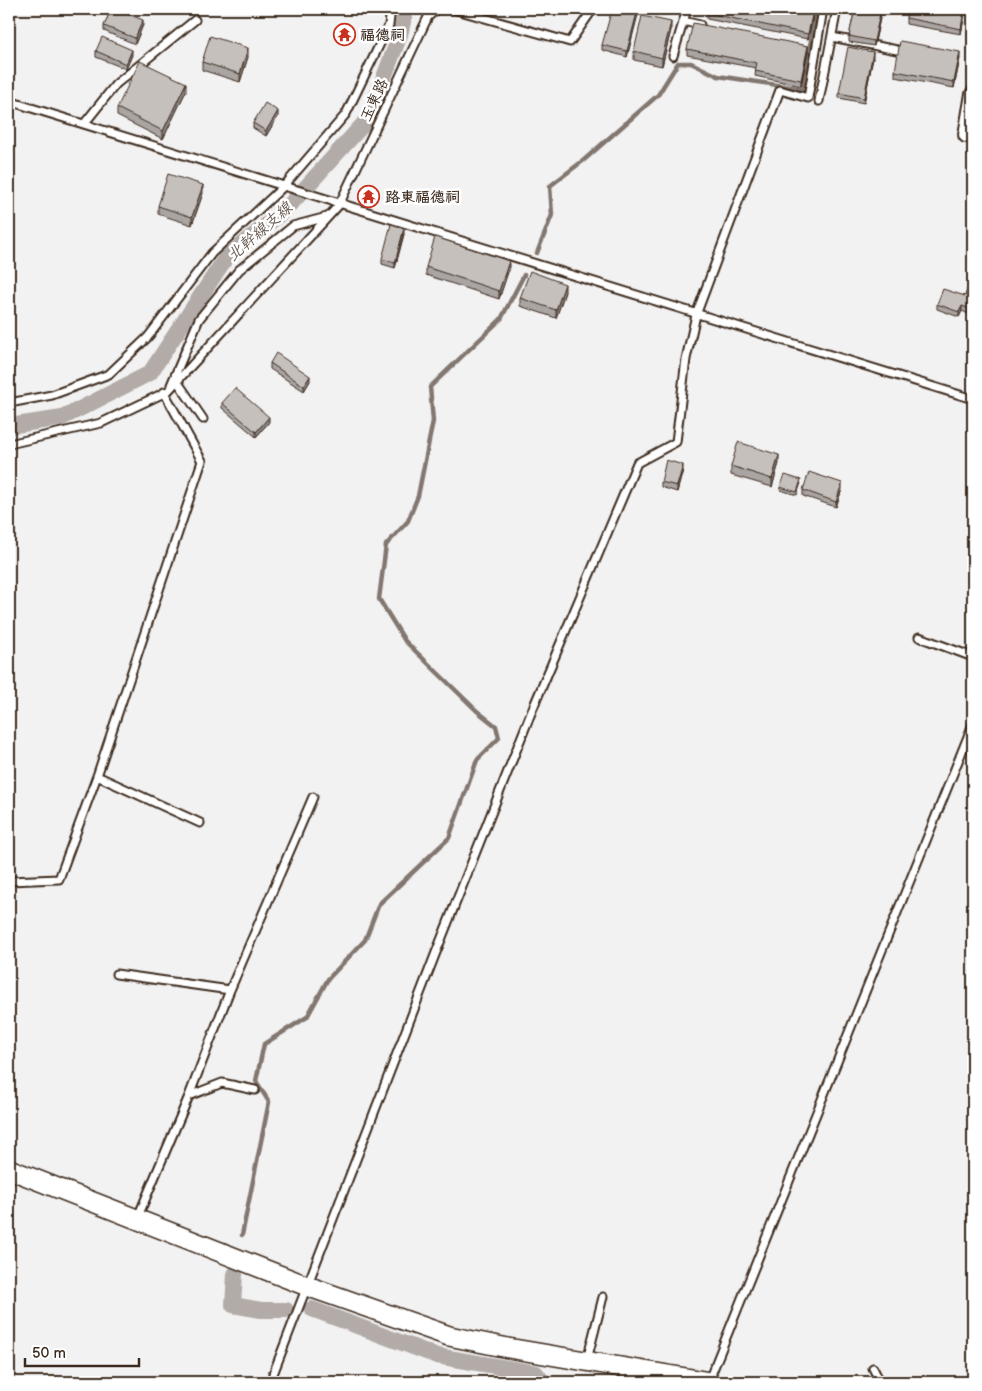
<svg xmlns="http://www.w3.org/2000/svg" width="982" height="1391" viewBox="0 0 982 1391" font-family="'Balsamiq Sans','LXGW WenKai TC',sans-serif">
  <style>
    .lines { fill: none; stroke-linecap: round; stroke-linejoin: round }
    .stream { stroke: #827770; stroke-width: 4.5 }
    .canal { stroke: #b2aba7; stroke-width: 16 }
    .lane-casing { stroke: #3b2a1e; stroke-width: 11 }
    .street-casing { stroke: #3b2a1e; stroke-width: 18 }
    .secondary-casing { stroke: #3b2a1e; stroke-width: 22 }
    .lane { stroke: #fff; stroke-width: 7 }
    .street { stroke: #fff; stroke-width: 14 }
    .secondary { stroke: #fff; stroke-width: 19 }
    .wall { fill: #aaa5a3; stroke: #3b2a1e }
    .shaded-wall { fill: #8b8684; stroke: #3b2a1e }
    .building { fill: #c6c0bd; stroke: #3b2a1e }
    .labels { text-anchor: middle; stroke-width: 5; stroke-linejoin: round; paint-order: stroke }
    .poi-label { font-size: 15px; font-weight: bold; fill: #3b2a1e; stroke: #fff; text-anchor: start }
    .street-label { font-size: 15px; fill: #3b2a1e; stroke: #fff }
    .water-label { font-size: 16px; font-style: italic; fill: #65574e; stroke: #fff }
  </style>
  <rect width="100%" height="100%" fill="#f3f2f2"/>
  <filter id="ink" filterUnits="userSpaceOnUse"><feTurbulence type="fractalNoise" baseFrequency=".02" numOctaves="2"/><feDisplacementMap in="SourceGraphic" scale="10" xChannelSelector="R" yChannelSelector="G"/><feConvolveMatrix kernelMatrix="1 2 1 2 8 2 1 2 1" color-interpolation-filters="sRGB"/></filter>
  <g filter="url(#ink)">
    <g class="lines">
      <path class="stream" d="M 537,253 L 552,215 L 550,186 L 584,160 L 658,95 L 678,63 L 691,63 L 718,76 L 803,89 L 816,9
        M 242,1235 L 269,1102 L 256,1081 L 264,1044 L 307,1017 L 328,979 L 365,940 L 379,904 L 449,838 L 477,760 L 499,738 L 496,726 L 477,711 L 405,641 L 379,599 L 386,545 L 408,521 L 418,496 L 433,421 L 430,387 L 501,319 L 524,275"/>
      <path class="canal" d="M 9,426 L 62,418 L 150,373 L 225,259 L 288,207 L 368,119 L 400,35 L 406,9
        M 235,1274 L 233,1305 L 261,1310 L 286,1310
        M 312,1309 L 437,1356 L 536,1373 L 543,1382"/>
      <defs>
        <path id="lane" d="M 453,9 L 570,42 L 593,9
          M 683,21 L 700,25
          M 832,37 L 897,50
          M 673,56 L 687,9
          M 9,101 L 973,399
          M 819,101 L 837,9
          M 84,124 L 116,84 L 195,20
          M 177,381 L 203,419
          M 171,385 L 199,319 L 239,270 L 293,226 L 327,217
          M 9,403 L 52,395 L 109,374 L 148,337 L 212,253 L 284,186 L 346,114 L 389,25 L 391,9
          M 9,444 L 101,423 L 168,391 L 339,205 L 428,17 L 437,9
          M 919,637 L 973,657
          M 97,776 L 200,823
          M 9,881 L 59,879 L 97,776 L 202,461 L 164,392
          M 116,974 L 230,990
          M 189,1096 L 222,1083 L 255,1090
          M 137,1219 L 189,1096 L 230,990 L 313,797
          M 587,1360 L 603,1297
          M 873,1368 L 880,1382
          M 709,1380 L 973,724
          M 270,1382 L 435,955 L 533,708 L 637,463 L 676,442 L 686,359 L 696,315 L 780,90 L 808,98 L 823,9"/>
        <path id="street" d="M 966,135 L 973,94"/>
        <path id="secondary" d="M 9,1169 L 307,1286 L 449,1336 L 508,1348 L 710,1382"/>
      </defs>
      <use href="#lane" class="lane-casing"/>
      <use href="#street" class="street-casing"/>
      <use href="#secondary" class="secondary-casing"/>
      <use href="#lane" class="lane"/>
      <use href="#street" class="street"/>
      <use href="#secondary" class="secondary"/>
    </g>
    <path class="wall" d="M 111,9 L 132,9 L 130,15 L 143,25 L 135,44 L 104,31 L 104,26 Z
      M 639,9 L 627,57 L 602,50 L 602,45 Z
      M 855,9 L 882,9 L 874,46 L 849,42 L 849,36 Z
      M 908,9 L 966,9 L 961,34 L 906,24 L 906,18 Z
      M 707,13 L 813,16 L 808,39 L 707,19 Z
      M 671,30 L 662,66 L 634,60 L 634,51 Z
      M 687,49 L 808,51 L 801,86 L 755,76 L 756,68 L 687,55 Z
      M 96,51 L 132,55 L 126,69 L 96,57 Z
      M 248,57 L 240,82 L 202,70 L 202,62 Z
      M 873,58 L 864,103 L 839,98 L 839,93 Z
      M 960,58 L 954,88 L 895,77 L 895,71 Z
      M 186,91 L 163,139 L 117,116 L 117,108 Z
      M 278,116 L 266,136 L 253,128 L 253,123 Z
      M 203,193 L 192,225 L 158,214 L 158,206 Z
      M 404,234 L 395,268 L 382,264 L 382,259 Z
      M 426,267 L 509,269 L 499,299 L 426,275 Z
      M 973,273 L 973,316 L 962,311 L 959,317 L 937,309 L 937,304 L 965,296 Z
      M 565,292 L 556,318 L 520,306 L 520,298 Z
      M 270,363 L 310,381 L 304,391 L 270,369 Z
      M 222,403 L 269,422 L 256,437 L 222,408 Z
      M 779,463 L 772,487 L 731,475 L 731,466 Z
      M 683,470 L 677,492 L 661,487 L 661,482 Z
      M 801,483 L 797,495 L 780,490 L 780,487 Z
      M 842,489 L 836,507 L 803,496 L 803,490 Z"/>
    <path class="shaded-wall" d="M 638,9 L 639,9 L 639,11 L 627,57 L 627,51 Z
      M 881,9 L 882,9 L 874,46 L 874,41 Z
      M 964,9 L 966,9 L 961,34 L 961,29 Z
      M 813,11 L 813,16 L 808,39 L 808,34 Z
      M 143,20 L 143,25 L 135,44 L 135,38 Z
      M 671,22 L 671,30 L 662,66 L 662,58 Z
      M 808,46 L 808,51 L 801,86 L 801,80 Z
      M 248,48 L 248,57 L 240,82 L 240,74 Z
      M 132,50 L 132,55 L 126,69 L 126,64 Z
      M 873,52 L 873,58 L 864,103 L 864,98 Z
      M 960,52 L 960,58 L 954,88 L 954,82 Z
      M 186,83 L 186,91 L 163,139 L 163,131 Z
      M 278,111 L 278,116 L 266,136 L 266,131 Z
      M 203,185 L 203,193 L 192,225 L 192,217 Z
      M 404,228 L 404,234 L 395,268 L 395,263 Z
      M 509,261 L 509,269 L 499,299 L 499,291 Z
      M 565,284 L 565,292 L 556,318 L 556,310 Z
      M 962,306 L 962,311 L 959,317 L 959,312 Z
      M 310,376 L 310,381 L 304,391 L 304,386 Z
      M 269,417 L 269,422 L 256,437 L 256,432 Z
      M 779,455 L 779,463 L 772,487 L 772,479 Z
      M 683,465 L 683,470 L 677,492 L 677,486 Z
      M 842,483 L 842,489 L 836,507 L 836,502 Z"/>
    <path class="building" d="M 111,9 L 115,9 L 143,20 L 135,38 L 104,26 Z
      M 612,9 L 638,9 L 627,51 L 602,45 Z
      M 708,9 L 804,9 L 813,11 L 808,34 L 707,13 Z
      M 855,9 L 881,9 L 874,41 L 849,36 Z
      M 908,9 L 964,9 L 961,29 L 906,18 Z
      M 642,16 L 671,22 L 662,58 L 634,51 Z
      M 693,23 L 808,46 L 801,80 L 755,71 L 757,63 L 687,49 Z
      M 210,36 L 248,48 L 240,74 L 202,62 Z
      M 102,37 L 132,50 L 126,64 L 96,51 Z
      M 900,41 L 960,52 L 954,82 L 895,71 Z
      M 848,47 L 873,52 L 864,98 L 839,93 Z
      M 140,61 L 186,83 L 163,131 L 117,108 Z
      M 265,103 L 278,111 L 266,131 L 253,123 Z
      M 168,174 L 203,185 L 192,217 L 158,206 Z
      M 391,224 L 404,228 L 395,263 L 382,259 Z
      M 435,237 L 509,261 L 499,291 L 426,267 Z
      M 530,271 L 565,284 L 556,310 L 520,298 Z
      M 973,273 L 973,310 L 962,306 L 959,312 L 937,304 L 943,289 L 965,296 Z
      M 276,353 L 310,376 L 304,386 L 270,363 Z
      M 235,388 L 269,417 L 256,432 L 222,403 Z
      M 738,442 L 779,455 L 772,479 L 731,466 Z
      M 666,460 L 683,465 L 677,486 L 661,482 Z
      M 809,472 L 842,483 L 836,502 L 803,490 Z
      M 785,475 L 801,480 L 797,492 L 780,487 Z"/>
  </g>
  <defs>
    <symbol id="temple-ring" viewBox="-11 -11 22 22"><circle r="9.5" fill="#fff" stroke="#c8321e" stroke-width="1.5"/><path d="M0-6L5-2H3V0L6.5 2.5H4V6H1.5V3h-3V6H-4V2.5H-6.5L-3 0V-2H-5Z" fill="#c8321e"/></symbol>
  </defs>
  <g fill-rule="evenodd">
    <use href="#temple-ring" x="332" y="22" width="25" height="25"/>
    <use href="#temple-ring" x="356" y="184" width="25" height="25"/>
  </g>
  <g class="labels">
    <g class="poi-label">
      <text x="360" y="40">福德祠</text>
      <text x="385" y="202">路東福德祠</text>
    </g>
    <g class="street-label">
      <text transform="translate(374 100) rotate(-65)" y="5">玉東路</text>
    </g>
    <g class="water-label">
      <text transform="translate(259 231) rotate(-41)" y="6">北幹線支線</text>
    </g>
  </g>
  <rect width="982" height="1391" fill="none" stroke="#fff" stroke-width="30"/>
  <rect x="15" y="15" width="952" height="1361" fill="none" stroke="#3b2a1e" stroke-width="2" filter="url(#ink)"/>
  <path d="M25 1358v8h114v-8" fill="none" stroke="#3b2a1e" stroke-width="2.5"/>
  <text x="32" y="1358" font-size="15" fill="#3b2a1e" stroke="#ffffff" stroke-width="4" paint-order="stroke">50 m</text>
</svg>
